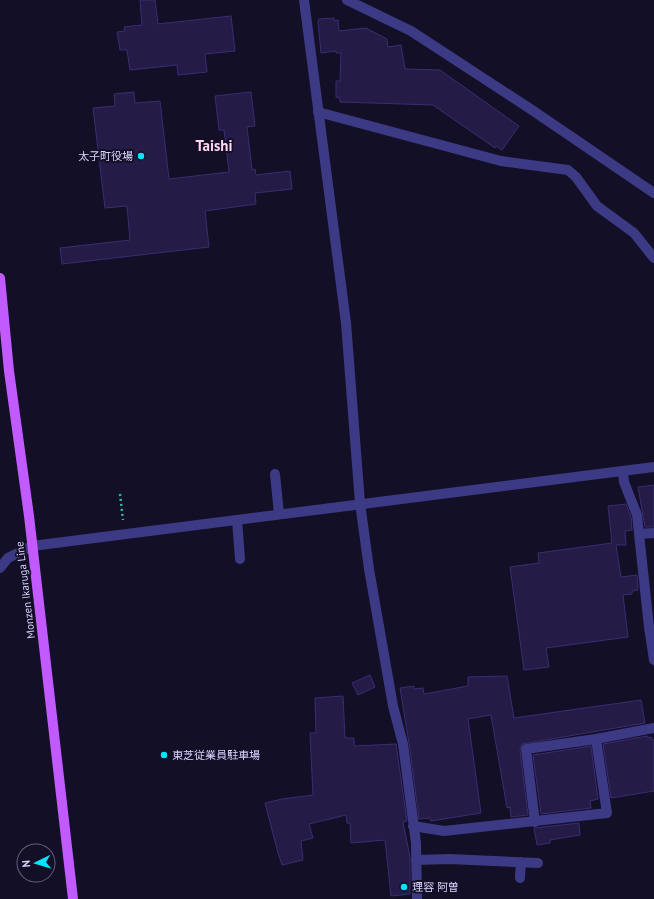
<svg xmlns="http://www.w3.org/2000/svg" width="654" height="899" viewBox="0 0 654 899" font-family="'PT Sans','Noto Sans JP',sans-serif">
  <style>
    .building { fill: #241b47; stroke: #3b2d73 }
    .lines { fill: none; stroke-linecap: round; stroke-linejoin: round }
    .path { stroke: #2fb8b0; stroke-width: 2.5; stroke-dasharray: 2 3; stroke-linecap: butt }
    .minor { stroke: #3d3a85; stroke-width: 10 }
    .major { stroke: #c25bff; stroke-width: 10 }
    .poi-dot { fill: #00e5ff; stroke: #130f26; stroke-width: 1.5 }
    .labels { text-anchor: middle; stroke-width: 4; stroke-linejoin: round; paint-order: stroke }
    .poi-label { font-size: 11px; fill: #d9d4ff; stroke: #130f26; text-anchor: start }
    .street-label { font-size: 11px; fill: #d9d4ff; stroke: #130f26 }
    .district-label { font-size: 15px; font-weight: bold; fill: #ffd6f0; stroke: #130f26 }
  </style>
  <rect width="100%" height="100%" fill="#130f26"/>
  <path class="building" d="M 140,0 L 155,0 L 158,24 L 231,16 L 235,51 L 205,54 L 207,72 L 178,75 L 177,65 L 130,70 L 127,50 L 120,50 L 117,32 L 125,31 L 124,27 L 142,25 Z
    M 334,18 L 334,21 L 338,20 L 339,31 L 366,28 L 387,39 L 388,47 L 401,45 L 405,69 L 440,70 L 519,126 L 502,150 L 496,146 L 495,148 L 433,105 L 340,102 L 340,98 L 336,97 L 336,81 L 340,81 L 341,53 L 336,53 L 336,51 L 321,53 L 318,22 L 319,19 Z
    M 134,92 L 135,103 L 160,101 L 169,179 L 229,172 L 224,130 L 219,130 L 215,96 L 251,92 L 255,126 L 247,127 L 252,170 L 255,169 L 256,175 L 290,171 L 292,189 L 255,193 L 256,204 L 205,211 L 209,247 L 62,264 L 60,248 L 130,240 L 127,206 L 105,208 L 93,108 L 115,106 L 114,94 Z
    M 654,485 L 654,527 L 645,527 L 638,487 Z
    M 626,504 L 631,517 L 632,530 L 625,531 L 626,545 L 616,545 L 621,577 L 637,575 L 638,590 L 632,591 L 632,594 L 623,595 L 628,637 L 546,648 L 549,667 L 524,670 L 510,567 L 539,563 L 538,553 L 612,543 L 608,506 Z
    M 370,675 L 375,687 L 358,695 L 352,683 Z
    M 507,676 L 514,718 L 641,700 L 645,723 L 522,744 L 520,750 L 528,815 L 511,817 L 510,807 L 507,808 L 491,715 L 468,719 L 481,813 L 431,821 L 430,818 L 419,819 L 409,743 L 400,688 L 414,686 L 414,689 L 423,688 L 424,694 L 468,686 L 468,677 Z
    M 343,696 L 345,738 L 354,738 L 354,746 L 396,744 L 407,821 L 403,822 L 410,857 L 410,894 L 391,896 L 385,840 L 351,843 L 350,823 L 347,823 L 346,815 L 309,824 L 313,838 L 301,841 L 303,860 L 282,865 L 278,853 L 265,803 L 282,799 L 313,795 L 310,733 L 316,733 L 315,698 Z
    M 647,736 L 648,738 L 651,737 L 652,740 L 654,740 L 654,791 L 611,798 L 603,744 Z
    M 591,746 L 598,799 L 590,801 L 591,808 L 541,814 L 533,755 Z
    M 579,823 L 580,835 L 550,840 L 550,843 L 537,845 L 534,828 Z"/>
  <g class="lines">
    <path class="path" d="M 120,494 L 123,520"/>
    <path class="minor" d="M 304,0 L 346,323 L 360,503 L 369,569 L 393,706 L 403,744 L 416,843 L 417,899
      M 347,0 L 411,31 L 532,110 L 654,193
      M 318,112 L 501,161 L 568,170 L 576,177 L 597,206 L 634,233 L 654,258
      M 623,471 L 624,482 L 637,515 L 649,627 L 654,660
      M 275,474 L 279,514
      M 237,520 L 240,559
      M 639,534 L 654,533
      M 0,568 L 8,558 L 32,546 L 654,467
      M 535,822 L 526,749 L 596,739 L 654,728
      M 413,826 L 444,831 L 607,813 L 596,739
      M 416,860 L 449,859 L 538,863
      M 520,878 L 521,862"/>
    <path class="major" d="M 0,278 L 9,371 L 29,516 L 73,899"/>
  </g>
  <g class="poi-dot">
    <circle cx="141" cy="156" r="4"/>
    <circle cx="164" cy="755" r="4"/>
    <circle cx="404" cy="887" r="4"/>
  </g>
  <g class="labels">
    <g class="poi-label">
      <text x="133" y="160" text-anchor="end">太子町役場</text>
      <text x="172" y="759">東芝従業員駐車場</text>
      <text x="412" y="891">理容 阿曽</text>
    </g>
    <g class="street-label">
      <text transform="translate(25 590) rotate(-97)" y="4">Monzen Ikaruga Line</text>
    </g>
    <g class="district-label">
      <text x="214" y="151">Taishi</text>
    </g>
  </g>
  <g transform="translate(36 863) rotate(265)"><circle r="19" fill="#130f26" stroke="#625e7d"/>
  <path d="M0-3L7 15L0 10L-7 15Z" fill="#00e5ff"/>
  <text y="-6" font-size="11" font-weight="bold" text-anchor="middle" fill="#d9d4ff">N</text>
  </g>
</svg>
